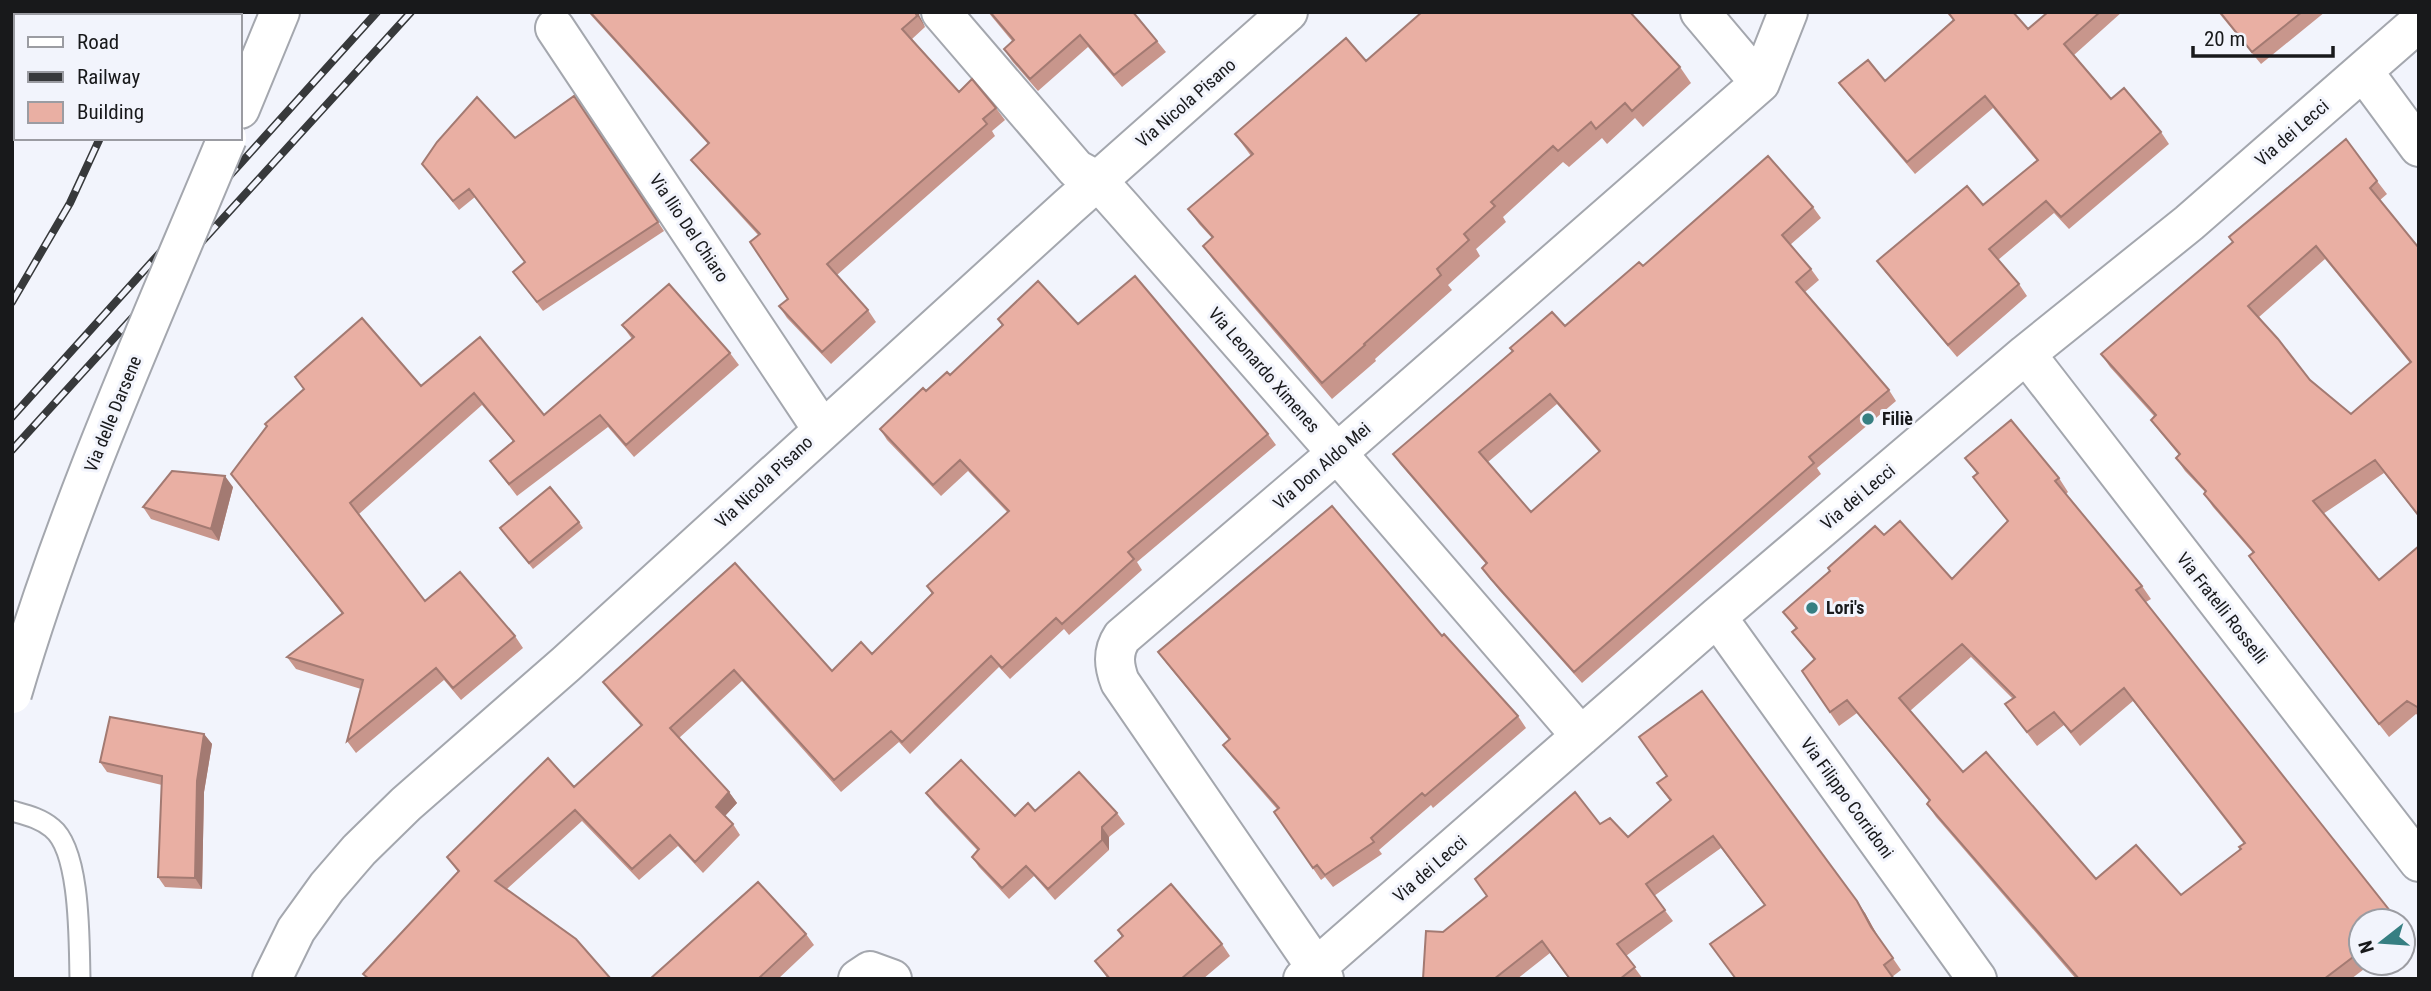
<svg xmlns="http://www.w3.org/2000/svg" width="2431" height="991" viewBox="0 0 2431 991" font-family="'Roboto Condensed',sans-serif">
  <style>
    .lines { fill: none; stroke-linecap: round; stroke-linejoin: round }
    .service-casing { stroke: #a4a7ae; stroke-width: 23 }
    .minor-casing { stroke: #a4a7ae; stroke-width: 42 }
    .tertiary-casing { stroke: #a4a7ae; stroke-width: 42 }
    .service { stroke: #fff; stroke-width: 19 }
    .minor { stroke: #fff; stroke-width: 38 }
    .tertiary { stroke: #fff; stroke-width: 38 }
    .rail-casing { stroke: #37393b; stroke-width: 8 }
    .rail { stroke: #f2f4fc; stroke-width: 5; stroke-dasharray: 16; stroke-linecap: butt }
    .tertiary-bridge-casing { stroke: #a4a7ae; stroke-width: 42; stroke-linecap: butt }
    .tertiary-bridge { stroke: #fff; stroke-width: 38 }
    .wall { fill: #c8968c; fill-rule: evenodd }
    .shaded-wall { fill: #a37a72 }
    .building { fill: #e9afa3; stroke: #a37a72; stroke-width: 2; fill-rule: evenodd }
    .poi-dot { fill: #367f82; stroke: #f2f4fc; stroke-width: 2.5 }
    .labels { text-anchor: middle; stroke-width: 6; stroke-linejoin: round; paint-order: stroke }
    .street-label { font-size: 18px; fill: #18191b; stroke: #f2f4fc }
    .poi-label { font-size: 18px; font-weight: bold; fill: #18191b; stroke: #f2f4fc; text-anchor: start }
  </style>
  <rect width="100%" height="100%" fill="#f2f4fc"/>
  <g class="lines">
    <defs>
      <path id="service" d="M 12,811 C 26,815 40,818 52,828 C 81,851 79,943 80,979"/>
      <path id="minor" d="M 941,12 L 1076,169 L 1098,181 L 1123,209 L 1337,453 L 1581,736
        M 1700,12 L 1760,83
        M 555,28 L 822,429
        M 2363,71 L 2419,147
        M 2026,354 L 2419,862
        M 1717,617 L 1977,979
        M 858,979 L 870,971 L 892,979
        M 1303,979 L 1717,617 L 2026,354 L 2189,223 L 2419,22
        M 1324,979 L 1120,682 C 1114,666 1112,652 1122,637 L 1337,453 L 1760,83 L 1788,12"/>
      <path id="tertiary" d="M 240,109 L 280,12
        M 272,979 L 296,930 L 327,887 L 359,850 L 406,804 L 566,664 L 1068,207 L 1288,12"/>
    </defs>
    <use href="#service" class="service-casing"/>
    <use href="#minor" class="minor-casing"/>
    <use href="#tertiary" class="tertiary-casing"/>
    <use href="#service" class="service"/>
    <use href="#minor" class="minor"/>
    <use href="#tertiary" class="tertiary"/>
    <defs>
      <path id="rail" d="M 156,16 L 158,12
        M 12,302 L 70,203 L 100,138
        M 12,417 L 377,12
        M 12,450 L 411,12"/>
    </defs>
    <use href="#rail" class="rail-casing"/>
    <use href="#rail" class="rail"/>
    <defs>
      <path id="tertiary-bridge" d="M 12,694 C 68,503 151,321 227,138"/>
    </defs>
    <use href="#tertiary-bridge" class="tertiary-bridge-casing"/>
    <use href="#tertiary-bridge" class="tertiary-bridge"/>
  </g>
  <path class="wall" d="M 588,12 L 920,12 L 919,15 L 925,27 L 912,39 L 959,92 L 996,108 L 1005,120 L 992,131 L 995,136 L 837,275 L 868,310 L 876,322 L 831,364 L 787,318 L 779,306 L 788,299 L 758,235 L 700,171 L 691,160 L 708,144 Z
    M 988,12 L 1133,12 L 1157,41 L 1166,52 L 1122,87 L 1088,47 L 1038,91 L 1012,61 L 1004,49 L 1012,41 Z
    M 1946,12 L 2013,12 L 2028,29 L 2048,12 L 2122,12 L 2074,55 L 2111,99 L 2161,132 L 2169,144 L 2069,229 L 2054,213 L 1998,260 L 2019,284 L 2027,296 L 1957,357 L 1886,273 L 1877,261 L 1983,205 L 2037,161 L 1993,108 L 1915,174 L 1848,95 L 1839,83 L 1885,81 L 1953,20 Z
    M 2218,12 L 2325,12 L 2261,64 Z
    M 1366,61 L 1680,67 L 1691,83 L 1643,127 L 1635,118 L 1607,144 L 1602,138 L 1569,167 L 1563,162 L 1503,217 L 1506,222 L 1476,249 L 1480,256 L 1448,285 L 1452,290 L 1375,359 L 1376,361 L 1332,399 L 1214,261 L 1203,246 L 1212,238 L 1199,224 L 1188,209 L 1251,156 L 1235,134 Z
    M 574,96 L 664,231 L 543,311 L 513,272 L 525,263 L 475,197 L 459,210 L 422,164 L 515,138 Z
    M 2377,181 L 2387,194 L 2380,200 L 2419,248 L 2419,517 L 2384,473 L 2323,514 L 2379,580 L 2419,546 L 2419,716 L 2416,714 L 2389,737 L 2258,569 L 2249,556 L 2253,553 L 2213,507 L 2204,494 L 2205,492 L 2185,471 L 2176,458 L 2179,455 L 2160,432 L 2151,420 L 2154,416 L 2110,367 L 2101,354 ZM 2325,259 L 2410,363 L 2351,414 L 2310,380 L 2259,317 Z
    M 1813,207 L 1821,218 L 1790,245 L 1811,269 L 1819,280 L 1805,292 L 1889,390 L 1896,401 L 1817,468 L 1821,474 L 1582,683 L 1499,590 L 1482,568 L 1486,564 L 1400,464 L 1393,454 L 1565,326 L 1643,266 ZM 1557,404 L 1599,452 L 1531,512 L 1488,462 Z
    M 998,319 L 1078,324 L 1268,434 L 1276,445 L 1137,562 L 1142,570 L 1069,635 L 1064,629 L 1010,679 L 999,667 L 910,754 L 899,742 L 841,792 L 742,681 L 679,738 L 729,792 L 737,803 L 725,816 L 733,824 L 740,835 L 703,873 L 678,846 L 639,880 L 582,821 L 507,889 L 611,979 L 367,979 L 363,974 L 458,872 L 447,857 L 574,787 L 641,726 L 611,693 L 603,682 L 735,563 L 832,671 L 872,654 L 932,594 L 927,586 L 1008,513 L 968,471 L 941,496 L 887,440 L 880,429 L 926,391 L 950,375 L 1002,325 Z
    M 622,325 L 730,353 L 739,365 L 634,457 L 608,427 L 517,496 L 490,461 L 513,441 L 482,405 L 359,514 L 425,601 L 515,636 L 523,648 L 461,700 L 444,680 L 356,753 L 347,741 L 361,689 L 296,669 L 287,657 L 342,614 L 231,474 L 421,386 L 480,337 L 544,415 L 632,339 Z
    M 1965,458 L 2059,478 L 2068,492 L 2066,494 L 2142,586 L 2151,599 L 2146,602 L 2361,921 L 2361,963 L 2372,963 L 2351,979 L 2076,979 L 1936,817 L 1927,804 L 1929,801 L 1857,713 L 1839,726 L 1802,671 L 1814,660 L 1792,632 L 1796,629 L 1783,612 L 1884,535 L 1952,579 L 2008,522 L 1973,477 L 1977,474 ZM 1971,657 L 2013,699 L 2005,704 L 2037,746 L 2064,725 L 2080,746 L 2133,701 L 2244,844 L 2241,849 L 2181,895 L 2096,879 L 1963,772 L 1910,711 Z
    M 233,487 L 219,541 L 151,519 L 143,507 Z
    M 579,522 L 583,528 L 533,569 L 500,528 Z
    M 1442,636 L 1518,716 L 1526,728 L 1433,808 L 1431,805 L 1379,850 L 1382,854 L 1333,887 L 1325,877 L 1321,880 L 1274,812 L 1277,809 L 1232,757 L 1223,745 L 1229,740 L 1167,664 L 1158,652 Z
    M 204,734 L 212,744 L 204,792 L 202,889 L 165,887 L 158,877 L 162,785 L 107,772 L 100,762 Z
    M 1657,783 L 1865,913 L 1879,938 L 1901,970 L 1892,977 L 1764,905 L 1721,848 L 1654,896 L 1673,921 L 1626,956 L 1643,979 L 1569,979 L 1550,953 L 1517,979 L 1423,979 L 1443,932 L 1600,824 L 1628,837 L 1670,801 Z
    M 926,793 L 1015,816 L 1035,811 L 1117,813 L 1125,824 L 1109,837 L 1109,850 L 1055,900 L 1034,876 L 1009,899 L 979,867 L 972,857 L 978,851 L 934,804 Z
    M 2403,929 L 2408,936 L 2403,939 Z
    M 1118,930 L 1222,944 L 1230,956 L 1203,979 L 1108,979 L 1095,961 L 1122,937 Z
    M 806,934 L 814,945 L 778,979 L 650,979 Z"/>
  <path class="shaded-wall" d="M 915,12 L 920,12 L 919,15 L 925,27 Z
    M 225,476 L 233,487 L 219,541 L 211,529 Z
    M 204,734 L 212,744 L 204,792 L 202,889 L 195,878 L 197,781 Z
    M 729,792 L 737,803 L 723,818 L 716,807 Z
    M 1102,827 L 1109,837 L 1109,850 L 1102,840 Z
    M 1857,901 L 1865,913 L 1879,939 L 1871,927 Z"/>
  <path class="building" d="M 590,12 L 915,12 L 917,16 L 902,29 L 959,92 L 972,79 L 996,108 L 983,119 L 987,124 L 827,264 L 868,310 L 822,352 L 779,306 L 788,299 L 750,242 L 760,234 L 691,160 L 709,143 Z
    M 990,12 L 1133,12 L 1157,41 L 1114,75 L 1080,35 L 1030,79 L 1004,49 L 1014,40 Z
    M 1422,12 L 1630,12 L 1680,67 L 1632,111 L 1625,103 L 1596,129 L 1591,122 L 1558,151 L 1553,146 L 1491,202 L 1495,206 L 1464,234 L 1469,240 L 1437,269 L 1441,275 L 1364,344 L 1365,345 L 1322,383 L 1203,246 L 1213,237 L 1188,209 L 1253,154 L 1235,134 L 1346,38 L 1366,61 Z
    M 1948,12 L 2013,12 L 2028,29 L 2048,12 L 2100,12 L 2064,44 L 2111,99 L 2124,88 L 2161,132 L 2061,217 L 2046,201 L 1989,249 L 2019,284 L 1948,345 L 1877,261 L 1967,186 L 1983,205 L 2038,160 L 1985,96 L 1907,162 L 1839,83 L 1868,60 L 1885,81 L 1954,20 Z
    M 2220,12 L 2302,12 L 2252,52 Z
    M 574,96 L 658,222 L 537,302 L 513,272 L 525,262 L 469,189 L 453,201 L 422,164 L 437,142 L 477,97 L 515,138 Z
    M 2346,139 L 2377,181 L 2370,188 L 2419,248 L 2419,516 L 2375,460 L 2313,501 L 2379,580 L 2419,546 L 2419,708 L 2407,701 L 2379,724 L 2249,556 L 2254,552 L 2204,494 L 2206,491 L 2176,458 L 2180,454 L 2151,420 L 2156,415 L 2101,354 L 2233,242 L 2229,237 ZM 2316,246 L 2411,362 L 2351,414 L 2310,380 L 2278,339 L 2248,306 Z
    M 1768,156 L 1813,207 L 1782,235 L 1811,269 L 1796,282 L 1889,390 L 1809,457 L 1814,463 L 1574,672 L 1491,579 L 1482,568 L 1487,563 L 1393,454 L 1513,351 L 1510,348 L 1552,312 L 1565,326 L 1639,262 L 1643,266 ZM 1550,394 L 1600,451 L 1531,512 L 1479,452 Z
    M 1135,276 L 1268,434 L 1128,552 L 1134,559 L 1062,624 L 1056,618 L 1002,668 L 991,656 L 902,742 L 891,731 L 834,780 L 734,670 L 670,728 L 729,792 L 716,807 L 733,824 L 695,862 L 670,835 L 632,869 L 575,810 L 495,881 L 576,939 L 611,979 L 369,979 L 363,974 L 459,871 L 447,857 L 548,758 L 574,787 L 642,725 L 603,682 L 735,563 L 832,671 L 861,642 L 872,654 L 933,593 L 927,586 L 1009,511 L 960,460 L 933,485 L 880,429 L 923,388 L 926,391 L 947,372 L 950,375 L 1003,325 L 998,319 L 1038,281 L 1078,324 Z
    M 669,284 L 730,353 L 626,445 L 600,415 L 509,484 L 490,461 L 514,441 L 474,393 L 350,503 L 425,601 L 460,572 L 515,636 L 453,688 L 436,668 L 347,741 L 363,680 L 287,657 L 343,613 L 231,474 L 267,426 L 265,424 L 304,389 L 295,377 L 362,318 L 421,386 L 480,337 L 544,415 L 634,337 L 622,325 Z
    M 2011,420 L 2059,478 L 2055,481 L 2142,586 L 2136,590 L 2398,921 L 2361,921 L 2361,951 L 2324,979 L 2079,979 L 1927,804 L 1930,800 L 1847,700 L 1830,712 L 1802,671 L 1815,659 L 1792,632 L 1797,628 L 1783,612 L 1830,571 L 1828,568 L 1875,526 L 1884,535 L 1900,521 L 1952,579 L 2008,521 L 1973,477 L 1978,473 L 1965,458 ZM 1962,644 L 2015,697 L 2005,704 L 2027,732 L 2054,712 L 2071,732 L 2124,688 L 2245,843 L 2239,847 L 2241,849 L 2181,895 L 2136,845 L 2096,879 L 1986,752 L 1963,772 L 1899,698 Z
    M 172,471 L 225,476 L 211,529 L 143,507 Z
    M 550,487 L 579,522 L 529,563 L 500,528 Z
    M 1332,506 L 1442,636 L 1444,634 L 1518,716 L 1425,796 L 1422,793 L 1371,838 L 1374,842 L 1325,875 L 1317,865 L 1313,868 L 1274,812 L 1279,808 L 1223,745 L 1230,739 L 1158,652 Z
    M 1702,691 L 1857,901 L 1871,927 L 1893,958 L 1884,965 L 1894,979 L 1736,979 L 1710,944 L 1765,905 L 1713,836 L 1646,884 L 1665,910 L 1617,944 L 1635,967 L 1620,979 L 1570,979 L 1542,941 L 1494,979 L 1423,979 L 1426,931 L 1443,932 L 1487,896 L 1475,879 L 1575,792 L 1600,824 L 1610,818 L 1628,837 L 1671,800 L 1657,783 L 1667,776 L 1639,737 Z
    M 110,717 L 204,734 L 197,781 L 195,878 L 158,877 L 162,776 L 100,762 Z
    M 961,760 L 1015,816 L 1028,803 L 1035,811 L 1079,772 L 1117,813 L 1102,827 L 1102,840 L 1048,889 L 1026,866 L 1002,888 L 972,857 L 979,849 L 926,793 Z
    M 758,882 L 806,934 L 758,979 L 650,979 Z
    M 1171,884 L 1222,944 L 1181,979 L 1110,979 L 1095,961 L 1123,936 L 1118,930 Z"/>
  <g class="poi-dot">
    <circle cx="1868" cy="419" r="7"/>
    <circle cx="1812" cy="608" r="7"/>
  </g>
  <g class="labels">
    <g class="street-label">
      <text transform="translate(1186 103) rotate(-41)" y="6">Via Nicola Pisano</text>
      <text transform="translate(2292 133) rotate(-41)" y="6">Via dei Lecci</text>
      <text transform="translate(689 228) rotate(56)" y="6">Via Ilio Del Chiaro</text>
      <text transform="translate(1264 370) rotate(49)" y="6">Via Leonardo Ximenes</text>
      <text transform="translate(113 414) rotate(-68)" y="6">Via delle Darsene</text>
      <text transform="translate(1322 466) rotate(-41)" y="6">Via Don Aldo Mei</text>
      <text transform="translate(764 482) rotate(-43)" y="6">Via Nicola Pisano</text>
      <text transform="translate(1858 497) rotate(-40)" y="6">Via dei Lecci</text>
      <text transform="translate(2222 608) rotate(52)" y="6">Via Fratelli Rosselli</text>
      <text transform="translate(1847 798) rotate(54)" y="6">Via Filippo Corridoni</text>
      <text transform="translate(1430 869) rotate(-41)" y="6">Via dei Lecci</text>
    </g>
    <g class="poi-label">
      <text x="1882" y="425">Filiè</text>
      <text x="1826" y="614">Lori's</text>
    </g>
  </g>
  <rect width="2431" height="991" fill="none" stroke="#18191b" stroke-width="28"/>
  <rect x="14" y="14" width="228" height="126" fill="#f2f4fc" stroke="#9b9ca2" stroke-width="2"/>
  <rect x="28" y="37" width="35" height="10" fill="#ffffff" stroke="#9b9ca2" stroke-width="2"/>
  <text x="77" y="49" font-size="21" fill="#18191b">Road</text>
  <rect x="28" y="72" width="35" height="10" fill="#37393b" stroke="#9b9ca2" stroke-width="2"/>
  <text x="77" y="84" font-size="21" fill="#18191b">Railway</text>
  <rect x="28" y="102" width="35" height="21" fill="#e9afa3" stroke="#9b9ca2" stroke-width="2"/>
  <text x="77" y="119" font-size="21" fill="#18191b">Building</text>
  <g transform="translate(2382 942) rotate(253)"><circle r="33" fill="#f2f4fc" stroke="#9b9ca2" stroke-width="2"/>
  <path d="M0-5L12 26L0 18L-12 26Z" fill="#367f82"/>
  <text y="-10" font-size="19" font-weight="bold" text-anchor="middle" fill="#18191b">N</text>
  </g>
  <path d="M2193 46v10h140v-10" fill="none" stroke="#18191b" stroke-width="3.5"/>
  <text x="2204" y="46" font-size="21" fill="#18191b" stroke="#f2f4fc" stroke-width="5" paint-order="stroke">20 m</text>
</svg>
